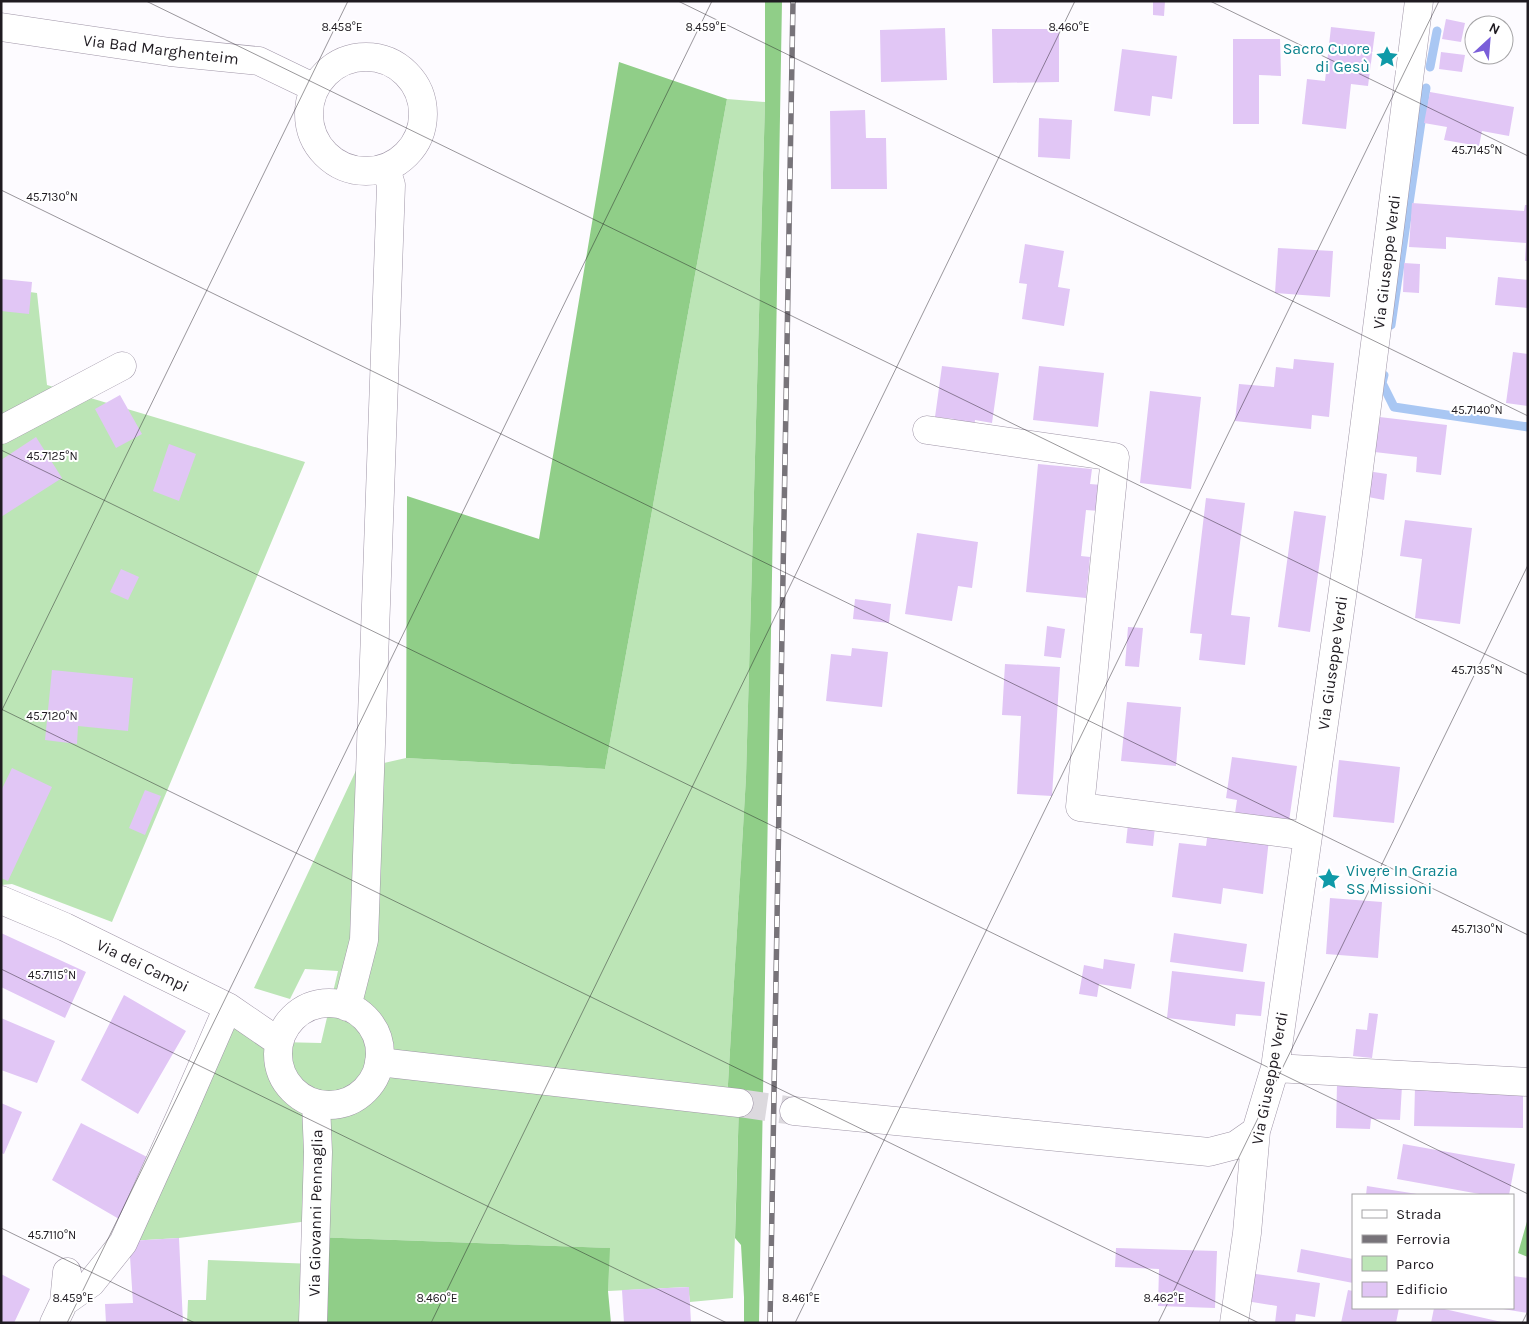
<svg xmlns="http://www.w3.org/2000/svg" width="1529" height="1324" viewBox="0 0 1529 1324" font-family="Karla,sans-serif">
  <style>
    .green { fill: #bce5b6 }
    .forest { fill: #90ce88 }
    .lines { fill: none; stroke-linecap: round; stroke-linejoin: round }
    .stream { stroke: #a9c7f3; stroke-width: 9 }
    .building { fill: #e1c6f5 }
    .minor-tunnel { stroke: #dcd9de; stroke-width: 28; stroke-dasharray: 28 14; stroke-linecap: butt }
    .minor-casing { stroke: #9f95a7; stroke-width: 29 }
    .path { stroke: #8f8c91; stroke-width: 3; stroke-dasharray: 4 4; stroke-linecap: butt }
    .minor { stroke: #fff; stroke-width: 28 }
    .rail-casing { stroke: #777379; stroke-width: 5.5 }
    .rail { stroke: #fff; stroke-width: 4; stroke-dasharray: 11; stroke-linecap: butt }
    .ticks { fill: none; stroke: #1f1b21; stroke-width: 1; stroke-opacity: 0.45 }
    .labels { text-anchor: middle; stroke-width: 4; stroke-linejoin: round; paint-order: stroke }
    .culture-label { font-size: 16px; fill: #0d838f; stroke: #fff; text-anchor: end }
    .street-label { font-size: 16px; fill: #1f1b21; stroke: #fff }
    .ticks-label { font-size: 12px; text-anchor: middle; fill: #1f1b21; stroke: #fff; stroke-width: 4; stroke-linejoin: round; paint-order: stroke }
  </style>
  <rect width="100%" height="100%" fill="#fdfbff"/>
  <path class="green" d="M 727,99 L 765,102 L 746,777 L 727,1101 L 739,1103 L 733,1298 L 690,1302 L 688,1287 L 608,1291 L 609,1248 L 315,1237 L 316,1220 L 179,1238 L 129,1241 L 226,1013 L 279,1042 L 321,1043 L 338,971 L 305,969 L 290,999 L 254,988 L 360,762 L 384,763 L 406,758 L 605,769 Z
    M 1,288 L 37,293 L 47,385 L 305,462 L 112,922 L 12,884 L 1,885 Z
    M 208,1260 L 315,1264 L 313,1323 L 187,1323 L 188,1300 L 206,1300 Z"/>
  <path class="forest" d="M 765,1 L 782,1 L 759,1323 L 744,1323 L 744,1297 L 741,1245 L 735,1238 L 739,1103 L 727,1101 L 746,777 L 765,102 Z
    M 619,62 L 727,99 L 605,769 L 406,758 L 407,496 L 539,539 Z
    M 1528,1218 L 1528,1257 L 1518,1253 Z
    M 315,1237 L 610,1248 L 608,1291 L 611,1323 L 313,1323 Z"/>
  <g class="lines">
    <path class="stream" d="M 1430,67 L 1437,31
      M 1391,325 L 1426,88
      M 1384,375 L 1382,383 L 1394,407 L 1528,427"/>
  </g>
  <path class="building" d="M 1153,1 L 1165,1 L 1164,16 L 1153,15 Z
    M 1446,19 L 1465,23 L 1461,42 L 1442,39 Z
    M 1331,27 L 1375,32 L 1368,86 L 1351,84 L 1346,129 L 1302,124 L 1307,79 L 1325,81 Z
    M 945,28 L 947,80 L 881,82 L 880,30 Z
    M 992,29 L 1059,29 L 1059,82 L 993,83 Z
    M 1233,39 L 1280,39 L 1281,76 L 1259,75 L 1259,124 L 1233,124 Z
    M 1122,49 L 1177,56 L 1172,99 L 1152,96 L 1150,116 L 1114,111 Z
    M 1441,52 L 1465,55 L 1462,72 L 1439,69 Z
    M 1430,92 L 1514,107 L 1509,136 L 1482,131 L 1479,146 L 1444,140 L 1447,127 L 1424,123 Z
    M 865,110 L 866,138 L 886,138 L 887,189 L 831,189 L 830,111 Z
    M 1039,118 L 1072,120 L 1070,159 L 1038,157 Z
    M 1412,203 L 1524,211 L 1525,205 L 1528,205 L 1528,261 L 1525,261 L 1526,243 L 1446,237 L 1446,249 L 1409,247 Z
    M 1025,244 L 1064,251 L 1058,287 L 1070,289 L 1064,326 L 1022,319 L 1027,284 L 1019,283 Z
    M 1278,248 L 1333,251 L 1330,297 L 1275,293 Z
    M 1404,263 L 1420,264 L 1419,293 L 1403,292 Z
    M 1498,277 L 1528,280 L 1528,308 L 1495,305 Z
    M 1,279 L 32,282 L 29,314 L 1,311 Z
    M 1513,352 L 1528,354 L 1528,406 L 1506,403 Z
    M 1294,359 L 1334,363 L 1329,417 L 1312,415 L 1311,429 L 1235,421 L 1239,384 L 1274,387 L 1276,367 L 1293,369 Z
    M 942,366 L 999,373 L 992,423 L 975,420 L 974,430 L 953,428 L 954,419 L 935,417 Z
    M 1039,366 L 1104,373 L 1098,427 L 1033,420 Z
    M 1150,391 L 1201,397 L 1191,489 L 1140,483 Z
    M 120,395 L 142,434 L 116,448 L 95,409 Z
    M 1371,416 L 1447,425 L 1441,475 L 1416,472 L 1417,457 L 1366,451 Z
    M 36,437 L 62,478 L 1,517 L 1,460 Z
    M 169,444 L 196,454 L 179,501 L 153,491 Z
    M 1038,464 L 1092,469 L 1090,484 L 1102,485 L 1100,511 L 1086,510 L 1081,556 L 1090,557 L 1086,598 L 1026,592 Z
    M 1367,471 L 1387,474 L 1384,500 L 1363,496 Z
    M 1206,498 L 1245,503 L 1231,615 L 1250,617 L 1245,665 L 1199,660 L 1202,634 L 1190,633 Z
    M 1294,511 L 1326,516 L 1310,632 L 1278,627 Z
    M 1405,520 L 1472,528 L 1460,624 L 1415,618 L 1422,559 L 1400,556 Z
    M 917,533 L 978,542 L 972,588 L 958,586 L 952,621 L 905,614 Z
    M 121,569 L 139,577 L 128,600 L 110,592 Z
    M 855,599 L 891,604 L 889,623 L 853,619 Z
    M 1047,626 L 1065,629 L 1061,658 L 1044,656 Z
    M 1128,627 L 1143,628 L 1139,667 L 1125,666 Z
    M 852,648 L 888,652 L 882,707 L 826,701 L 831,654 L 851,656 Z
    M 1005,664 L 1060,667 L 1052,796 L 1017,794 L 1021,716 L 1002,715 Z
    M 52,670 L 133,678 L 128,731 L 78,726 L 77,744 L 45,740 Z
    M 1127,702 L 1181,707 L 1176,766 L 1121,761 Z
    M 1232,757 L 1297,766 L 1288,828 L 1234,820 L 1237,800 L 1226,798 Z
    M 1339,760 L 1400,767 L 1394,823 L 1333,817 Z
    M 12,768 L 52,787 L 8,881 L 1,878 L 1,791 Z
    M 145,790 L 161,796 L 145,835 L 129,828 Z
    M 1128,824 L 1155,827 L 1153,846 L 1126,843 Z
    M 1208,831 L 1269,839 L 1263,894 L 1223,888 L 1221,904 L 1172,897 L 1179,843 L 1206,846 Z
    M 1330,898 L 1382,902 L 1378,958 L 1326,954 Z
    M 1,933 L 86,972 L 65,1018 L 1,987 Z
    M 1174,933 L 1247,944 L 1243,972 L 1170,962 Z
    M 1104,959 L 1135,964 L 1131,989 L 1099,984 L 1097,997 L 1079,994 L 1084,965 L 1103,969 Z
    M 1172,971 L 1265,982 L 1261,1016 L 1236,1014 L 1235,1026 L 1167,1018 Z
    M 124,995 L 186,1031 L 138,1114 L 81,1080 Z
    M 1369,1013 L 1378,1014 L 1372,1058 L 1353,1056 L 1356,1029 L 1367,1030 Z
    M 1,1018 L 55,1041 L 37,1083 L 1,1070 Z
    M 1337,1084 L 1402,1086 L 1400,1120 L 1371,1119 L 1370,1129 L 1336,1128 Z
    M 1415,1087 L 1523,1089 L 1523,1128 L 1414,1126 Z
    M 1,1103 L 22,1112 L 4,1154 L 1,1153 Z
    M 81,1123 L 147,1157 L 119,1219 L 52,1180 Z
    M 1403,1144 L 1515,1164 L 1509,1195 L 1485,1195 L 1397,1179 Z
    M 1367,1186 L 1417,1194 L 1417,1195 L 1366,1195 Z
    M 179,1238 L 183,1323 L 106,1323 L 105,1304 L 133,1303 L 129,1241 Z
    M 1116,1248 L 1217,1251 L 1215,1308 L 1158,1306 L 1159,1269 L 1115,1267 Z
    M 1301,1249 L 1353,1259 L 1353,1283 L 1297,1272 Z
    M 1249,1273 L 1320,1283 L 1315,1317 L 1296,1314 L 1295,1323 L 1275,1323 L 1277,1306 L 1246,1301 Z
    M 1,1274 L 30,1289 L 14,1323 L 1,1323 Z
    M 1513,1276 L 1528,1278 L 1528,1313 L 1503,1309 L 1513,1308 Z
    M 689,1287 L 691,1323 L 624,1323 L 622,1290 Z
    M 1348,1290 L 1353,1291 L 1353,1308 L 1399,1308 L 1396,1323 L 1341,1323 Z
    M 1434,1308 L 1440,1308 L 1506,1323 L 1431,1323 Z"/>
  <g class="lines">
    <path class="minor-tunnel" d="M 739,1103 L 794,1111"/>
    <defs>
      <path id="minor" d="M 1,27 L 170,52 L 259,61 L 315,88
        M309 114a57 57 0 1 1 114 0a57 57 0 1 1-114 0Z
        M 1,430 L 122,366
        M 927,430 L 1115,457 L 1080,807 L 1308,836
        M 1,900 L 65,927 L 228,1007 L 279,1042
        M278 1054a51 51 0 1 1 102 0a51 51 0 1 1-102 0Z
        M 347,1007 L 364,940 L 391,185 L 386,168
        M 379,1062 L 739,1103
        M 1275,1068 L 1528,1082
        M 794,1111 L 1209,1152 L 1236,1145 L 1256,1131
        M 64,1302 L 91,1283 L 123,1243 L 181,1115 L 228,1007
        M 54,1323 L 64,1302 L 67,1272
        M 313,1323 L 318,1152 L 316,1104
        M 1234,1323 L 1247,1233 L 1256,1131 L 1275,1068 L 1308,836 L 1348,554 L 1419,1"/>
    </defs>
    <use href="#minor" class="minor-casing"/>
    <path class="path" d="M 300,111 C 300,131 306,155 323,168 C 333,176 349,177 361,180"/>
    <use href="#minor" class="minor"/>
    <defs>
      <path id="rail" d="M 770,1323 L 793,1"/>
    </defs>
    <use href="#rail" class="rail-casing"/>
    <use href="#rail" class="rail"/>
  </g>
  <path class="ticks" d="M 146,1 L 1528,675M 678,1 L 1528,416M 1210,1 L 1528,156M 1,190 L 1528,935M 1,450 L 1528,1194M 1,709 L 1259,1323M 1,712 L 348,1M 1,969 L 727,1323M 1,1228 L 195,1323M 67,1323 L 712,1M 431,1323 L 1075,1M 795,1323 L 1439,1M 1158,1323 L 1528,565M 1522,1323 L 1528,1311"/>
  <defs>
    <symbol id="sight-bare" viewBox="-9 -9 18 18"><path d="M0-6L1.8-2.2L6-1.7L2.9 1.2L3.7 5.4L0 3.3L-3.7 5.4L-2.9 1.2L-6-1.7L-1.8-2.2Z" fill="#0f9aa8" stroke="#fff" stroke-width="2.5" paint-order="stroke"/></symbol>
  </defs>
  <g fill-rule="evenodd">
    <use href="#sight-bare" x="1371" y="41" width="32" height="32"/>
    <use href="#sight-bare" x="1313" y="863" width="32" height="32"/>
  </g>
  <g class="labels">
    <g class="culture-label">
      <text x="1370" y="54">Sacro Cuore<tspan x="1370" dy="18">di Gesù</tspan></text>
      <text x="1346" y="876" text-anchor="start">Vivere In Grazia<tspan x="1346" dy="18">SS Missioni</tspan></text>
    </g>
    <g class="street-label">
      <text transform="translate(161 49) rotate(7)" y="6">Via Bad Marghenteim</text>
      <text transform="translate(1386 262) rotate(-83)" y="6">Via Giuseppe Verdi</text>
      <text transform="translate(1332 663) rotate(-82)" y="6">Via Giuseppe Verdi</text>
      <text transform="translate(143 965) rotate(26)" y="6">Via dei Campi</text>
      <text transform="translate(1269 1078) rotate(-79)" y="6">Via Giuseppe Verdi</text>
      <text transform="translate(315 1213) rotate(-89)" y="6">Via Giovanni Pennaglia</text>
    </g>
  </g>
  <g class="ticks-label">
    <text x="342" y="31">8.458°E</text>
    <text x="706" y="31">8.459°E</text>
    <text x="1069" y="31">8.460°E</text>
    <text x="1477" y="154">45.7145°N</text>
    <text x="52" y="201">45.7130°N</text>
    <text x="1477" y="414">45.7140°N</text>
    <text x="52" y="460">45.7125°N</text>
    <text x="1477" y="674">45.7135°N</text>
    <text x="52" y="720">45.7120°N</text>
    <text x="1477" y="933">45.7130°N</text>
    <text x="52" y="979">45.7115°N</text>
    <text x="52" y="1239">45.7110°N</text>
    <text x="73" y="1302">8.459°E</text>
    <text x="437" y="1302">8.460°E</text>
    <text x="801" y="1302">8.461°E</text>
    <text x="1164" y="1302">8.462°E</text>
  </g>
  <rect width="1529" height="1324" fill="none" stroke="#1f1b21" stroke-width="5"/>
  <rect x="1352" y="1194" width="162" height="115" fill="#ffffff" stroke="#a5a4a6"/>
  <rect x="1362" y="1210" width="25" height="8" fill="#ffffff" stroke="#a5a4a6"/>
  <text x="1396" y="1219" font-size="15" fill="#1f1b21">Strada</text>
  <rect x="1362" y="1235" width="25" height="8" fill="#777379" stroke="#a5a4a6"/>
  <text x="1396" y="1244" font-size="15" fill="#1f1b21">Ferrovia</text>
  <rect x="1362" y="1256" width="25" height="15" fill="#bce5b6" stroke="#a5a4a6"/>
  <text x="1396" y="1269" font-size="15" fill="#1f1b21">Parco</text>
  <rect x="1362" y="1282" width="25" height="15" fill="#e1c6f5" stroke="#a5a4a6"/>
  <text x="1396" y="1294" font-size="15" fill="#1f1b21">Edificio</text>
  <g transform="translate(1489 40) rotate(26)"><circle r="24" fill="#ffffff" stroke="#a5a4a6"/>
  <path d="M0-4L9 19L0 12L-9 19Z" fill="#7a5ed9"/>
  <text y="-8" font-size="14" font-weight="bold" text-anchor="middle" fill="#1f1b21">N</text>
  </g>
</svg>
